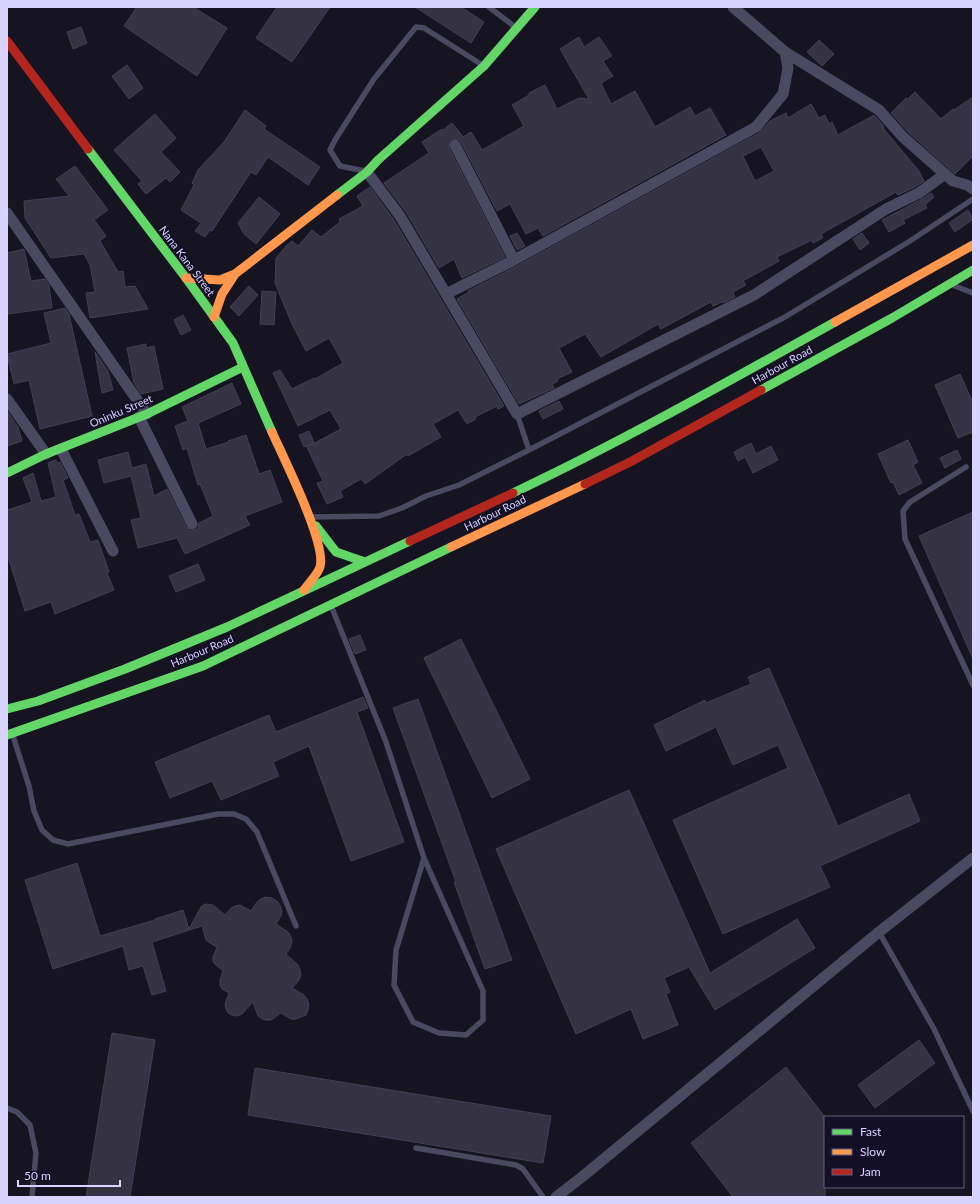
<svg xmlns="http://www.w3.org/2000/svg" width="980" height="1204" viewBox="0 0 980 1204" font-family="Lato,sans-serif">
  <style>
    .building { fill: #343243; stroke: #433f54; fill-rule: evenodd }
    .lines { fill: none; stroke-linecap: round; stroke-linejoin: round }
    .lane { stroke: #4a4962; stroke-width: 5.5 }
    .street { stroke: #4a4962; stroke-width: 11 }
    .fast { stroke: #63d668; stroke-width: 9 }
    .slow { stroke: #ff974d; stroke-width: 9 }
    .jam { stroke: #b3261e; stroke-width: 9 }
    .labels { text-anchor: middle; stroke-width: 4; stroke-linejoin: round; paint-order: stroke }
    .street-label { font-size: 11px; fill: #d9d4ff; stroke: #130f26 }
  </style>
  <rect width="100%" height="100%" fill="#161421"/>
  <path class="building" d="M 137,7 L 193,7 L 227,28 L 197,76 L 124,26 Z
    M 277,7 L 330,7 L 292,62 L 256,38 Z
    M 415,7 L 461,7 L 484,22 L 471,43 Z
    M 81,27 L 87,43 L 73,49 L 67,32 Z
    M 579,37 L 584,47 L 599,37 L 612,56 L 603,61 L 613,76 L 601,83 L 611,104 L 635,91 L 655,127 L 690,107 L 695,116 L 710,108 L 726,135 L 543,236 L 538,228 L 526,234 L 510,204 L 497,211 L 461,142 L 458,139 L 452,139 L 449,142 L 449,148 L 505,257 L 462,278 L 454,259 L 439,268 L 406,212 L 384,183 L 429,153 L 422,142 L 442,129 L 443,130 L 452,123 L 463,137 L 471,132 L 482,150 L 524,126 L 512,105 L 529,95 L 529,93 L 545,85 L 557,109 L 579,98 L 589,99 L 560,49 Z
    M 819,40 L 834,54 L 822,66 L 807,52 Z
    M 127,65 L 143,88 L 129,99 L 112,76 Z
    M 915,92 L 941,119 L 953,109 L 954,110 L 973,97 L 973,156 L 955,174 L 908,132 L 891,113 L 906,98 L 908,99 Z
    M 811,104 L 819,118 L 825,115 L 829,124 L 832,122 L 838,135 L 874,115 L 882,124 L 884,127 L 883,128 L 919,171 L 924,181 L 915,187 L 898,195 L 896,192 L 821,234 L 823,238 L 813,243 L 812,240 L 777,257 L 779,261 L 743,281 L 746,285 L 733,292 L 735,297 L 723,303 L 722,302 L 713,306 L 711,302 L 661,329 L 658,324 L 601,357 L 585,334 L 559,348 L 572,372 L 557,379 L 558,381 L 552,384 L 554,388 L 519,404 L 457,299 L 469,292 L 468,291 L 517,266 L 759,133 L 770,121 L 786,113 L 788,118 ZM 761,147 L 774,171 L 755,181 L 743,156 Z
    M 245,110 L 266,126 L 264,129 L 320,167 L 308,185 L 268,157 L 256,175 L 251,172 L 212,231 L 210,230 L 205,237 L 195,231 L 201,223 L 181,210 L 194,185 L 192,183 L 198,170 L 224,142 Z
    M 155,114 L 176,138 L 161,152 L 180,172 L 170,182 L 166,178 L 146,194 L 138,184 L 142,181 L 114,150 Z
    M 75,166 L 108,210 L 94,220 L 106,236 L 100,241 L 118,272 L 123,271 L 125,287 L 135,286 L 148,309 L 90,318 L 86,293 L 95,292 L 90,265 L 84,254 L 51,258 L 25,218 L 24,201 L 69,196 L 56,179 Z
    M 370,187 L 394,220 L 504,406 L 498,409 L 497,406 L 475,417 L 476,419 L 467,424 L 458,410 L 433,424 L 441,437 L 408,456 L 407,454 L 365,484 L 361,479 L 340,491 L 343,497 L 327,504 L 317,483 L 323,481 L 307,447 L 341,429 L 330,410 L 298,426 L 273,373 L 280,370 L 292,389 L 314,378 L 315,379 L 343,363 L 329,338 L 306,351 L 292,324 L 275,283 L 276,258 L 286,246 L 292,241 L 298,246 L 312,230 L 321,237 L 340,222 L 339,219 L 363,206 L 357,196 Z
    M 931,193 L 934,197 L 925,205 L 927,208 L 903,220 L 905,223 L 889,232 L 882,220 L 922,199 Z
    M 259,197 L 280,214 L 256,244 L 244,234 L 238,223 Z
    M 968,210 L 973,219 L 955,232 L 949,223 Z
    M 517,233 L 525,246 L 517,250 L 510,236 Z
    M 862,233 L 869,243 L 860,250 L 853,239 Z
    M 24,249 L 31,281 L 45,279 L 49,285 L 52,308 L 7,314 L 7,253 Z
    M 249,286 L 258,295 L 239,316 L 230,307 Z
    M 262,291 L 276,292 L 274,325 L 260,324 Z
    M 65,308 L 69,314 L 92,416 L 40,429 L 29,380 L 14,384 L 7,354 L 51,343 L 44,313 Z
    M 183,315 L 191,330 L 181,335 L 174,320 Z
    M 146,344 L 146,348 L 154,346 L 163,389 L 141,394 L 134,383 L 127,348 Z
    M 95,352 L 108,371 L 113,390 L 102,393 Z
    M 960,374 L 973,403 L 973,432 L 958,438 L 935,385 Z
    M 232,383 L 241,404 L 198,423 L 206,449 L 229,442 L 228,441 L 246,435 L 259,474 L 270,470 L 282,502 L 245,516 L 250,525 L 185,554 L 177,538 L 138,548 L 131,520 L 141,518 L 131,476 L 104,483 L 98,460 L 128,452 L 132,468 L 146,464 L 154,496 L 167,489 L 186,527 L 191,531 L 195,530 L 198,528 L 199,523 L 213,516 L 200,484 L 198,485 L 187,448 L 183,450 L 175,426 L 188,421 L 182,407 Z
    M 559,401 L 563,409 L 543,419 L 539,411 Z
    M 7,411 L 18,427 L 22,441 L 7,446 Z
    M 309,431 L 314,443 L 304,447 L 299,435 Z
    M 908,440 L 918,462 L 913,465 L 922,483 L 899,495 L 893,482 L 891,483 L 878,454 Z
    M 751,443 L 756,454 L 771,446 L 778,460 L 753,473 L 745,457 L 738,461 L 734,452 Z
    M 957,450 L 961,459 L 945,468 L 940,458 Z
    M 56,460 L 57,463 L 60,462 L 68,478 L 63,480 L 75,515 L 79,514 L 90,542 L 98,540 L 109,572 L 107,573 L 114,590 L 55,614 L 51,602 L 25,611 L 7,553 L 7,510 L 32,502 L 23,478 L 33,473 L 41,501 L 56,497 L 48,463 Z
    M 973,512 L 973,659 L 919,536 Z
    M 198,564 L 205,580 L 176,592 L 169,576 Z
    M 360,635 L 366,650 L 355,654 L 349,639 Z
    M 461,639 L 530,779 L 492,798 L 424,658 Z
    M 769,668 L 838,826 L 909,794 L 920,821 L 820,866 L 830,887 L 723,934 L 673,820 L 788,768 L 778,745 L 733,765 L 716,727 L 666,751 L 654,725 L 705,700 L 706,703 L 751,684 L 748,677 Z
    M 363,697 L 368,708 L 357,712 L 404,842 L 351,861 L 309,746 L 273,762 L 279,776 L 221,800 L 212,781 L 170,798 L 155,762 L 269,715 L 276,732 Z
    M 418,699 L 512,960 L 485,969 L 454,882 L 456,882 L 393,708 Z
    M 629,790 L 710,973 L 797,919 L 815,948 L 715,1010 L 689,967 L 664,978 L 670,992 L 666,994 L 678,1025 L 643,1039 L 631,1009 L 576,1034 L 496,849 Z
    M 77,863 L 100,936 L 155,920 L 155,919 L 183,910 L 189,929 L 201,907 L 205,904 L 213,905 L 225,915 L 231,908 L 235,906 L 240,905 L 251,911 L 257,902 L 261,899 L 266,897 L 272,898 L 277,901 L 280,905 L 282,911 L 281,916 L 276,924 L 288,932 L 291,937 L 292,942 L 290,948 L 286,954 L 298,965 L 300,970 L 301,975 L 299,980 L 292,988 L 304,995 L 307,999 L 309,1005 L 308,1010 L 306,1015 L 296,1019 L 291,1019 L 281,1013 L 271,1020 L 266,1020 L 262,1019 L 258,1016 L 253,1002 L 242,1014 L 237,1016 L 232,1015 L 228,1013 L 226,1009 L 225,1004 L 229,993 L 222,989 L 220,985 L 220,980 L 223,971 L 216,965 L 213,962 L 213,957 L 217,947 L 210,943 L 206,940 L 202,926 L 152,942 L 166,991 L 152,995 L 143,966 L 129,970 L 123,946 L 53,969 L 25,880 Z
    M 112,1033 L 155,1040 L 130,1197 L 86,1197 Z
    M 919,1040 L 935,1063 L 875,1108 L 858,1085 Z
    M 786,1067 L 825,1117 L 825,1197 L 733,1197 L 691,1143 Z
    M 255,1068 L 551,1116 L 543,1163 L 248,1115 Z"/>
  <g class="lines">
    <path class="lane" d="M 489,7 L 515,27
      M 365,171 L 340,166 L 330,150 L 335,140 L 374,79 L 416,27 L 424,28 L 484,66
      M 955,286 L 973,293
      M 529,450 L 785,317 L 910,241 L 973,199
      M 966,467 L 910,502 L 903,511 L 905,539 L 973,685
      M 311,517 L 379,516 L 402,508 L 426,496 L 459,485 L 529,450 L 517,414
      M 332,608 L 386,742 L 424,858 L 483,991 L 483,1020 L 466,1035 L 439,1033 L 413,1022 L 394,985 L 396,950 L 424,858
      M 13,736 L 29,786 L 34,811 L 42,830 L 53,840 L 68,844 L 218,814 L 234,814 L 246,819 L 257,832 L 296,926
      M 879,932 L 934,1029 L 973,1111
      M 7,1108 L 17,1112 L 30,1125 L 36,1153 L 32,1197
      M 416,1148 L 516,1165 L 523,1169 L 543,1197"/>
    <path class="street" d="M 733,7 L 785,52 L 879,110 L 903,137 L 945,174 L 953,181 L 967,185 L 973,189
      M 455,145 L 514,260 L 756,127 L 783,94 L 788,68 L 785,52
      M 367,172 L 400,216 L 517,414 L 754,295 L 886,209 L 919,193 L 945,174
      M 7,213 L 147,414
      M 446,294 L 514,260
      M 7,399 L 46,454
      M 139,417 L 192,524
      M 61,449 L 113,551
      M 556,1197 L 582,1177 L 879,932 L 973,858"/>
    <path class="fast" d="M 88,149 L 186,278 L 233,343 L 272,432
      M 337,195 L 367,172 L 378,160 L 484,66 L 535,7
      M 761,390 L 892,318 L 973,270
      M 7,473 L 46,454 L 147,414 L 243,367
      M 513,493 C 623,441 729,381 835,322
      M 316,526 L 336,552 L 365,562
      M 7,709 L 38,701 L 125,669 L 227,627 L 410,541
      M 7,735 L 203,666 L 451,547"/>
    <path class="slow" d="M 186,278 L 220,280 L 235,274 L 337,195
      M 214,317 L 222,294 L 235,274
      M 835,322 L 973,245
      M 272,432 C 283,457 327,544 320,567 C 318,574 308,584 304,590
      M 451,547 L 585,484"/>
    <path class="jam" d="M 7,41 L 88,149
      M 585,484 L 632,461 L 761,390
      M 410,541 L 513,493"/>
  </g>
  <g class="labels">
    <g class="street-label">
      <text transform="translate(187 261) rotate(53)" y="4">Nana Kana Street</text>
      <text transform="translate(782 365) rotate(-29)" y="4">Harbour Road</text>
      <text transform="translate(121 411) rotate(-23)" y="4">Oninku Street</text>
      <text transform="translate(495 513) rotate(-26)" y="4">Harbour Road</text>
      <text transform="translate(202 651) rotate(-23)" y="4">Harbour Road</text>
    </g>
  </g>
  <rect width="980" height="1204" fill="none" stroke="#d9d4ff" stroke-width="16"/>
  <rect x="824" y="1116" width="140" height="72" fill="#130f26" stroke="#625e7d"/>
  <rect x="832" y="1129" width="20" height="6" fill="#63d668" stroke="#625e7d"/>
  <text x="860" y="1136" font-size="12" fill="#d9d4ff">Fast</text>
  <rect x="832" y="1149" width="20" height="6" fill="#ff974d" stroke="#625e7d"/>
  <text x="860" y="1156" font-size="12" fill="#d9d4ff">Slow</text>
  <rect x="832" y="1169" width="20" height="6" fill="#b3261e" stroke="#625e7d"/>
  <text x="860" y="1176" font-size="12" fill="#d9d4ff">Jam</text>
  <path d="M18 1180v6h102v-6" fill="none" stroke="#d9d4ff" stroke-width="2"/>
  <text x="24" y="1180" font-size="12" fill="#d9d4ff" stroke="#130f26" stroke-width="3" paint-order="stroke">50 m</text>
</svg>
